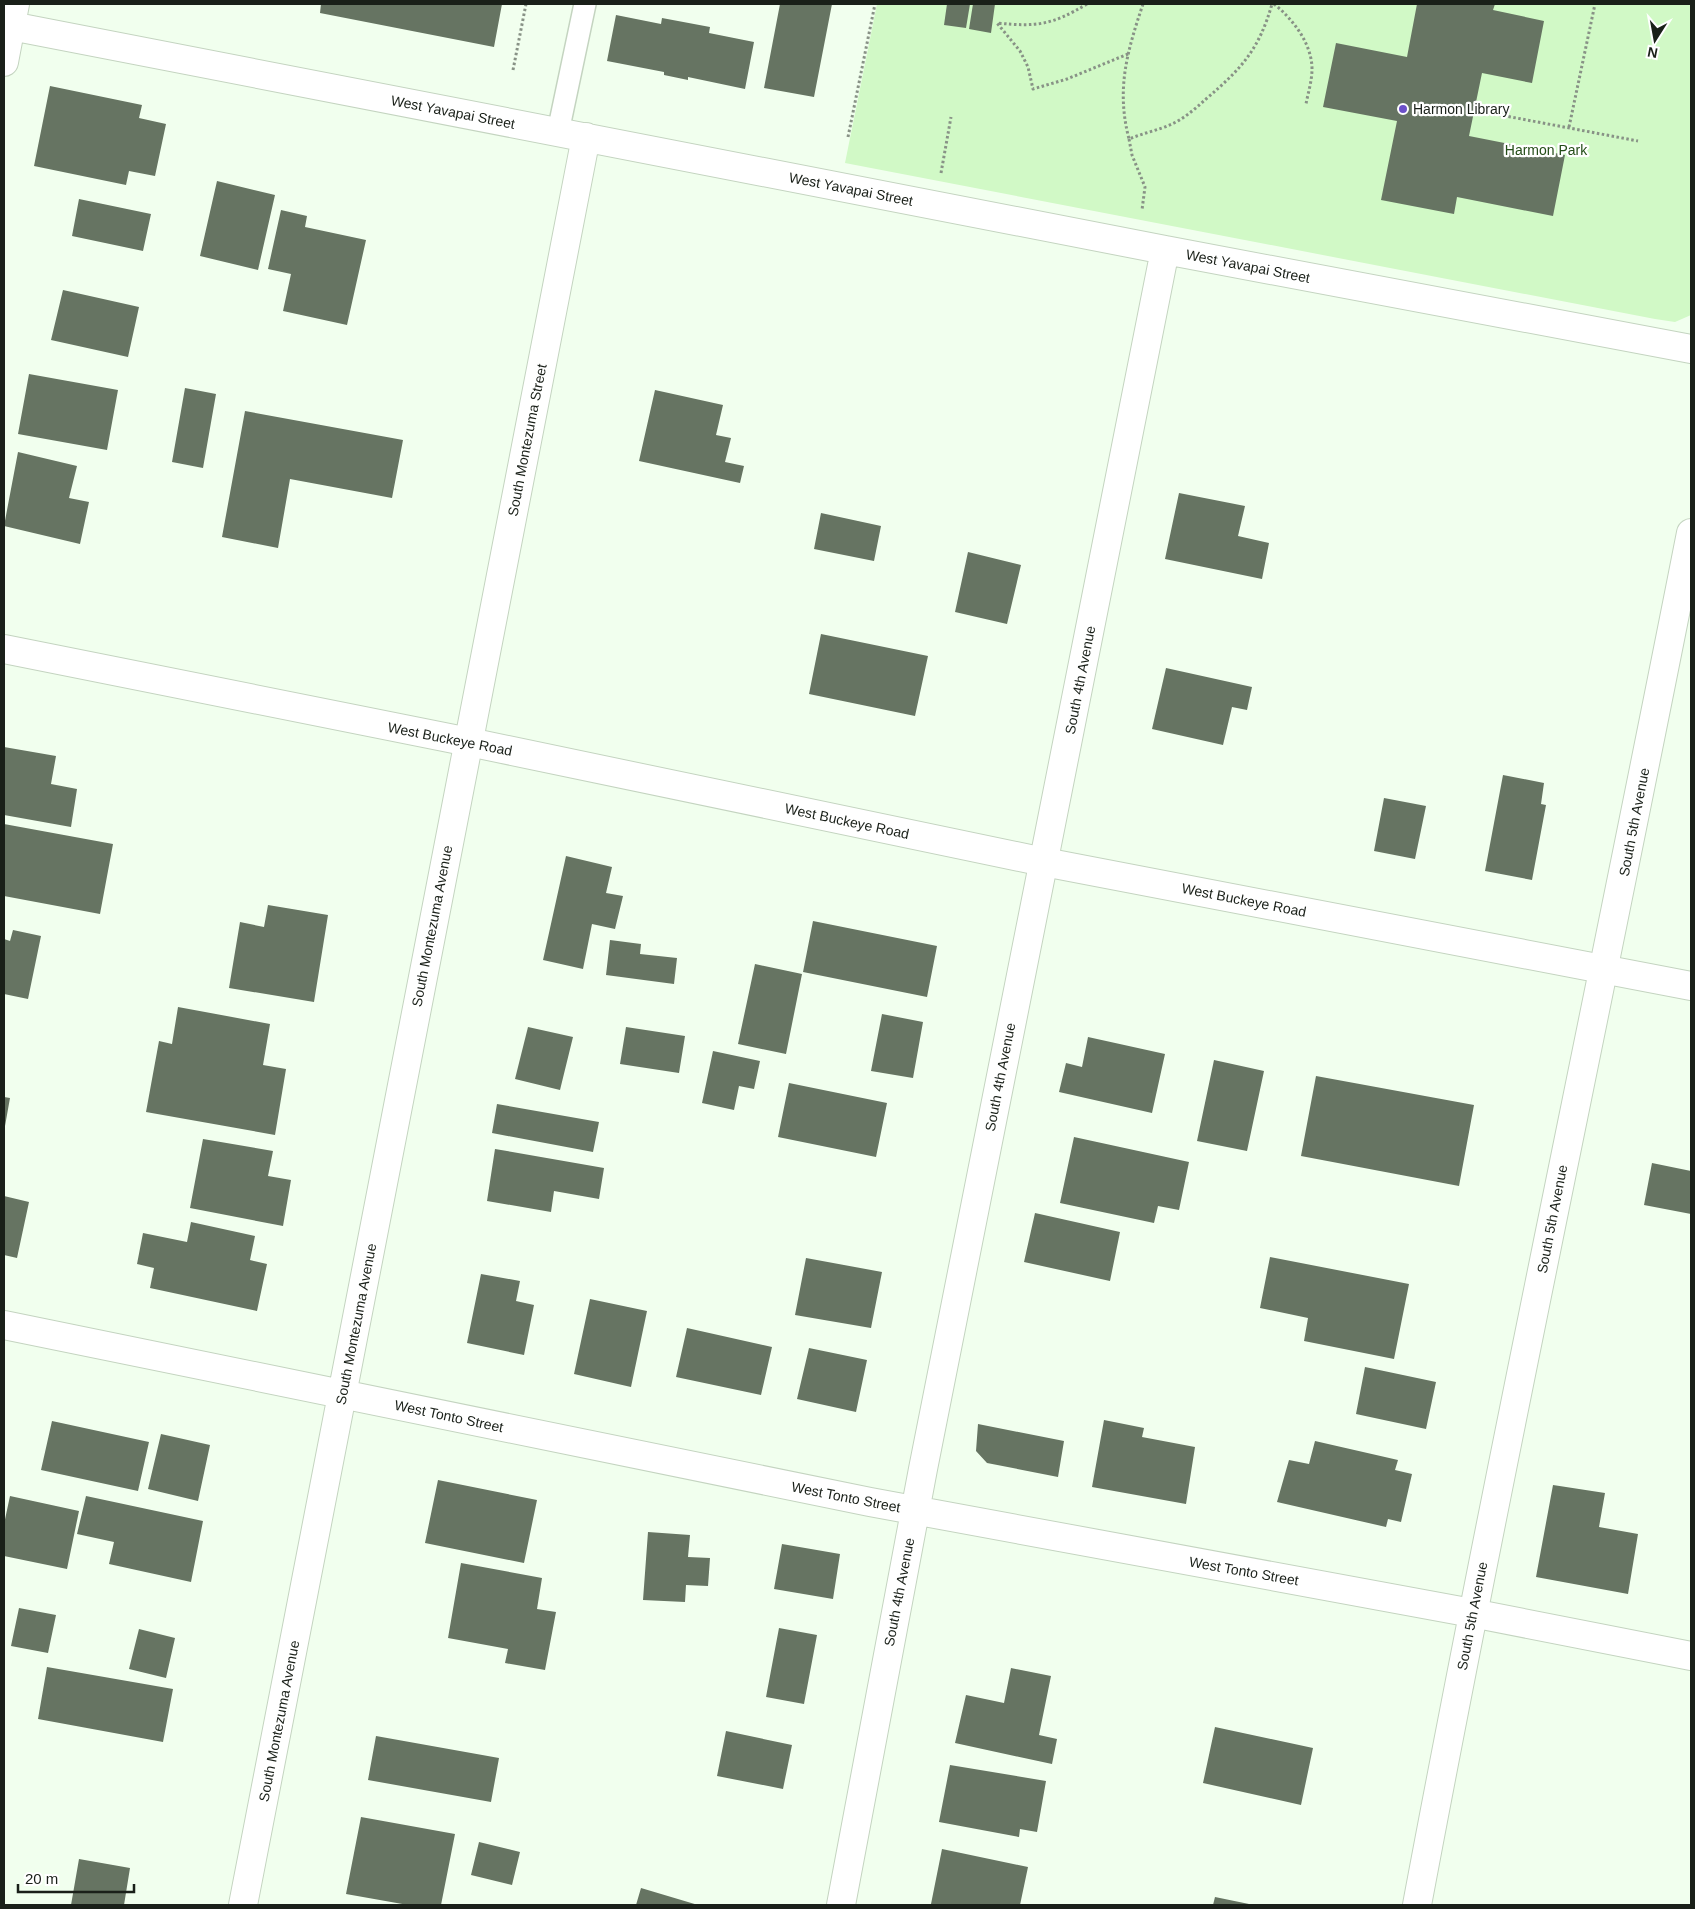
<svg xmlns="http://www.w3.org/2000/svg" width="1695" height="1909" viewBox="0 0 1695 1909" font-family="Helvetica,sans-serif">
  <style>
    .green { fill: #d1f9c6 }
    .building { fill: #667462 }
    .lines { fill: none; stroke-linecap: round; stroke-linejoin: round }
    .lane-casing { stroke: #c4d4c0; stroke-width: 24 }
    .street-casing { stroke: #c4d4c0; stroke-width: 30 }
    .secondary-casing { stroke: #c4d4c0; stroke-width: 30 }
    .path { stroke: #889286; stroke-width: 3; stroke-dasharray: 2.5 2.5; stroke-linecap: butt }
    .lane { stroke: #fff; stroke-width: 21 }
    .street { stroke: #fff; stroke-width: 28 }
    .secondary { stroke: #fff; stroke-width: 28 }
    .poi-dot { fill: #6c50c9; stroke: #fff; stroke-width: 2 }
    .labels { text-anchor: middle; stroke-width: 4.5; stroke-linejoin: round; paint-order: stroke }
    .poi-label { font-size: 14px; fill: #1a2019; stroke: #fff; text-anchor: start }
    .street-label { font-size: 14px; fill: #1a2019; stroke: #fff }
    .park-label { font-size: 14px; fill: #244d18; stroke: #fff }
  </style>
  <rect width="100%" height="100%" fill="#f1ffee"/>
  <path class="green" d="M 877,4 L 1691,4 L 1691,315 L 1675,322 L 1655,319 L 845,163 Z"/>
  <path class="building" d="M 321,4 L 502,4 L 494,47 L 320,13 Z
    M 780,4 L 832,4 L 814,97 L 764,88 Z
    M 947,4 L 970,4 L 966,28 L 944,25 Z
    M 973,4 L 995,4 L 991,33 L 969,29 Z
    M 1417,4 L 1495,4 L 1493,10 L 1544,21 L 1532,83 L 1482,73 L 1469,136 L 1565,155 L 1553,216 L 1457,197 L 1454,214 L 1381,200 L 1397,121 L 1323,107 L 1336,43 L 1407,57 Z
    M 616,15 L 661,24 L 662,18 L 710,27 L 709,33 L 754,42 L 745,89 L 688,77 L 688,80 L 664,75 L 664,72 L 607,61 Z
    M 50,86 L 142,105 L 139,118 L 166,124 L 155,176 L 129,171 L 126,185 L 34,166 Z
    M 217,181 L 275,195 L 258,270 L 200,256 Z
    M 79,199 L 151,214 L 143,251 L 72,236 Z
    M 281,210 L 307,216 L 305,227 L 366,240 L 347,325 L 283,311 L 291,274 L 268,269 Z
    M 63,290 L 139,307 L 128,357 L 51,340 Z
    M 29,374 L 118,390 L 107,450 L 18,434 Z
    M 185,388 L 216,394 L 203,468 L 172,462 Z
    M 655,390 L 723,405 L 716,435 L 731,438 L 725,462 L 744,466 L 740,483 L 639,461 Z
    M 245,411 L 403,440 L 392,498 L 290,479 L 278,548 L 222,537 Z
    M 18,452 L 77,466 L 69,498 L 89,502 L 80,544 L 4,526 Z
    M 1179,493 L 1245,506 L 1238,536 L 1269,543 L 1262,579 L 1165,559 Z
    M 821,513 L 881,526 L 874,561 L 814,549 Z
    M 968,552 L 1021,565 L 1007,624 L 955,612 Z
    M 821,634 L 928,656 L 915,716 L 809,694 Z
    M 1166,668 L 1252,687 L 1247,710 L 1232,707 L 1223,745 L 1152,729 Z
    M 4,747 L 56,756 L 51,784 L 77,789 L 71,827 L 4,815 Z
    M 1503,775 L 1544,783 L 1541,804 L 1546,805 L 1532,880 L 1485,871 Z
    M 1384,798 L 1426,806 L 1415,859 L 1374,851 Z
    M 4,824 L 113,844 L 100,914 L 4,896 Z
    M 566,856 L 612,867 L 606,893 L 623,896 L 615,929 L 592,924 L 583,969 L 543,960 Z
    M 268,905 L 328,915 L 314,1002 L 229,988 L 240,922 L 264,927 Z
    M 813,921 L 937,946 L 927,997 L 803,972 Z
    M 13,930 L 41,936 L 28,999 L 4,994 L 4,939 L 10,941 Z
    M 610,940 L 641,944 L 640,954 L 677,958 L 674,984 L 606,975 Z
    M 755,964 L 802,974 L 786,1054 L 738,1044 Z
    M 178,1007 L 270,1024 L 263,1065 L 286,1069 L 275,1135 L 146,1112 L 159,1041 L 172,1044 Z
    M 882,1014 L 923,1022 L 913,1078 L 871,1071 Z
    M 528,1027 L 573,1037 L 560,1090 L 515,1079 Z
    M 626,1027 L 685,1036 L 679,1073 L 620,1064 Z
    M 1088,1037 L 1165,1054 L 1152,1113 L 1059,1092 L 1066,1063 L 1082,1067 Z
    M 713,1051 L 760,1061 L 754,1089 L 739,1086 L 734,1110 L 702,1103 Z
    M 1214,1060 L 1264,1071 L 1247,1151 L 1197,1141 Z
    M 1316,1076 L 1474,1105 L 1459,1186 L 1301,1156 Z
    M 789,1083 L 887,1103 L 876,1157 L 778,1137 Z
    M 4,1097 L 10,1098 L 5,1126 L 4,1126 Z
    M 497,1104 L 599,1122 L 593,1152 L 492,1133 Z
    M 1074,1137 L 1189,1162 L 1179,1210 L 1158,1206 L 1154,1223 L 1060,1203 Z
    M 203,1139 L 273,1151 L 268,1176 L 291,1180 L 283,1226 L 190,1208 Z
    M 495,1149 L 604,1168 L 599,1199 L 554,1191 L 551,1212 L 487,1201 Z
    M 1652,1163 L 1691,1171 L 1691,1214 L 1644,1205 Z
    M 4,1196 L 29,1202 L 17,1258 L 4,1255 Z
    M 1035,1213 L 1120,1232 L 1110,1281 L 1024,1262 Z
    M 191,1222 L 255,1236 L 250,1260 L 267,1264 L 257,1311 L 150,1288 L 154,1268 L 137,1264 L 143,1233 L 187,1242 Z
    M 1270,1257 L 1409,1284 L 1394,1359 L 1304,1341 L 1308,1318 L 1260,1308 Z
    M 806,1258 L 882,1272 L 871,1328 L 795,1315 Z
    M 481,1274 L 520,1281 L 516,1301 L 534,1305 L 524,1355 L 467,1343 Z
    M 590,1299 L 647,1311 L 631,1387 L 574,1374 Z
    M 687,1328 L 772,1347 L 761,1395 L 676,1377 Z
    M 809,1348 L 867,1360 L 856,1412 L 797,1399 Z
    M 1365,1367 L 1436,1382 L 1426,1429 L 1356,1414 Z
    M 1104,1420 L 1144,1428 L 1142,1437 L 1195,1447 L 1186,1504 L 1092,1487 Z
    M 52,1421 L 149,1442 L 138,1491 L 41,1470 Z
    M 978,1424 L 1064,1441 L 1058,1477 L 987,1463 L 976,1451 Z
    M 161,1434 L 210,1445 L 198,1501 L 148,1489 Z
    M 1315,1441 L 1398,1460 L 1395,1470 L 1412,1474 L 1401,1522 L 1388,1519 L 1386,1527 L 1277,1502 L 1289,1460 L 1309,1464 Z
    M 438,1480 L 537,1500 L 524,1563 L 425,1543 Z
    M 1553,1485 L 1605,1493 L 1599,1527 L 1638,1534 L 1628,1594 L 1536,1577 Z
    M 10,1496 L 79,1511 L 67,1569 L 4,1556 L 4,1524 Z
    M 86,1496 L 203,1521 L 191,1582 L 109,1564 L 114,1542 L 77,1534 Z
    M 648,1532 L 690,1535 L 688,1557 L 710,1558 L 708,1586 L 686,1585 L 685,1602 L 643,1600 Z
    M 782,1544 L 840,1554 L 833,1599 L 774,1589 Z
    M 461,1563 L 542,1578 L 537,1609 L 556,1612 L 545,1670 L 505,1663 L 508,1649 L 448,1638 Z
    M 19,1608 L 56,1615 L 48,1653 L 11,1646 Z
    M 779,1628 L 817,1635 L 804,1704 L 766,1697 Z
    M 139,1629 L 175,1638 L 166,1678 L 129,1669 Z
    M 47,1667 L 173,1689 L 163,1742 L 38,1719 Z
    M 1011,1668 L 1051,1676 L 1039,1735 L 1057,1739 L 1052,1764 L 955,1743 L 966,1695 L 1004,1703 Z
    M 1215,1727 L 1313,1748 L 1301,1805 L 1203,1783 Z
    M 726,1731 L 792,1745 L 783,1789 L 717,1776 Z
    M 376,1736 L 499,1758 L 491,1802 L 368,1780 Z
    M 950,1765 L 1046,1781 L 1037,1832 L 1020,1829 L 1019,1837 L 939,1822 Z
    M 361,1817 L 455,1834 L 441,1905 L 408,1905 L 346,1894 Z
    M 479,1842 L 520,1852 L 512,1885 L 471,1875 Z
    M 942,1849 L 1028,1867 L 1020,1905 L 931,1904 Z
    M 79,1859 L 130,1868 L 124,1905 L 71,1905 Z
    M 641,1888 L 698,1905 L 636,1905 Z
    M 1215,1897 L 1249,1904 L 1249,1905 L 1213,1905 Z"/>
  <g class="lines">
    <defs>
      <path id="lane" d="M 558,132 L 585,4"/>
      <path id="street" d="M 11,26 L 1165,250 L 1691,349
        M 4,62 L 15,4
        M 4,1325 L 870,1502 L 1472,1613 L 1691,1656
        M 243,1905 L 586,137
        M 841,1905 L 923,1469 L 1165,250
        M 1417,1905 C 1503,1447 1601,991 1691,533"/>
      <path id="secondary" d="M 4,649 L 469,742 L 1044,862 L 1691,986"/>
    </defs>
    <use href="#lane" class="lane-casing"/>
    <use href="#street" class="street-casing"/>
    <use href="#secondary" class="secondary-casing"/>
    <path class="path" d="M 1087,4 C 1052,25 1037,27 997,23 L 1020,51 L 1028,67 L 1033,89 L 1067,79 L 1128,54
      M 1143,4 C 1127,52 1116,89 1129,139 C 1143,133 1159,130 1172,124 C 1185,118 1196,108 1206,99 C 1241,69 1259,50 1272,4
      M 1274,4 C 1293,19 1312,44 1312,69 C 1312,81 1308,93 1306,104
      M 513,70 L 526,4
      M 1474,110 L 1638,141
      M 1569,127 L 1595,4
      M 848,137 L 875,4
      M 1129,139 L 1132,155 L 1145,187 L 1142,210
      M 941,173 L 951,117"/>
    <use href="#lane" class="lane"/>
    <use href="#street" class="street"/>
    <use href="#secondary" class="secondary"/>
  </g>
  <circle class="poi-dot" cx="1403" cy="109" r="5"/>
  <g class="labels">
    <g class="poi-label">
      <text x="1413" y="114">Harmon Library</text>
    </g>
    <g class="street-label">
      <text transform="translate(453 112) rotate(11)" y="5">West Yavapai Street</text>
      <text transform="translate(851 189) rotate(11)" y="5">West Yavapai Street</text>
      <text transform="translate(1248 266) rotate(11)" y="5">West Yavapai Street</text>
      <text transform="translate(527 440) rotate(-79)" y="5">South Montezuma Street</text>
      <text transform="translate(1080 680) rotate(-79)" y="5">South 4th Avenue</text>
      <text transform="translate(450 739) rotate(11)" y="5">West Buckeye Road</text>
      <text transform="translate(847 821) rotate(12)" y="5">West Buckeye Road</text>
      <text transform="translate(1634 822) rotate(-79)" y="5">South 5th Avenue</text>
      <text transform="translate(1244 900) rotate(11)" y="5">West Buckeye Road</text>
      <text transform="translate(432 926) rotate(-79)" y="5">South Montezuma Avenue</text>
      <text transform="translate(1000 1077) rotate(-79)" y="5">South 4th Avenue</text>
      <text transform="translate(1552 1219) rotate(-79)" y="5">South 5th Avenue</text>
      <text transform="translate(356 1324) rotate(-79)" y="5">South Montezuma Avenue</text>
      <text transform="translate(449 1416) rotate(12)" y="5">West Tonto Street</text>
      <text transform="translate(846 1497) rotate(11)" y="5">West Tonto Street</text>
      <text transform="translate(1244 1571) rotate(10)" y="5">West Tonto Street</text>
      <text transform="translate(899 1592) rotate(-79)" y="5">South 4th Avenue</text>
      <text transform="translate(1472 1616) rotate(-79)" y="5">South 5th Avenue</text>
      <text transform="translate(279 1721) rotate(-79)" y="5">South Montezuma Avenue</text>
    </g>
    <g class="park-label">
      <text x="1546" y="155">Harmon Park</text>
    </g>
  </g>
  <rect width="1695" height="1909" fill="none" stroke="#1a2019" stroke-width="10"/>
  <g transform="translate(1655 40) rotate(191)" stroke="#ffffff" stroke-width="4" paint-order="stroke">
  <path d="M0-4L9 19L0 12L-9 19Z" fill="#1a2019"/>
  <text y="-8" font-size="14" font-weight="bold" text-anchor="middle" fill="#1a2019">N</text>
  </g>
  <path d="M18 1884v8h116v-8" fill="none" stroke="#1a2019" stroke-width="2.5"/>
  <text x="25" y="1884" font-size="15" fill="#1a2019" stroke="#ffffff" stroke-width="4" paint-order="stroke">20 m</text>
</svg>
